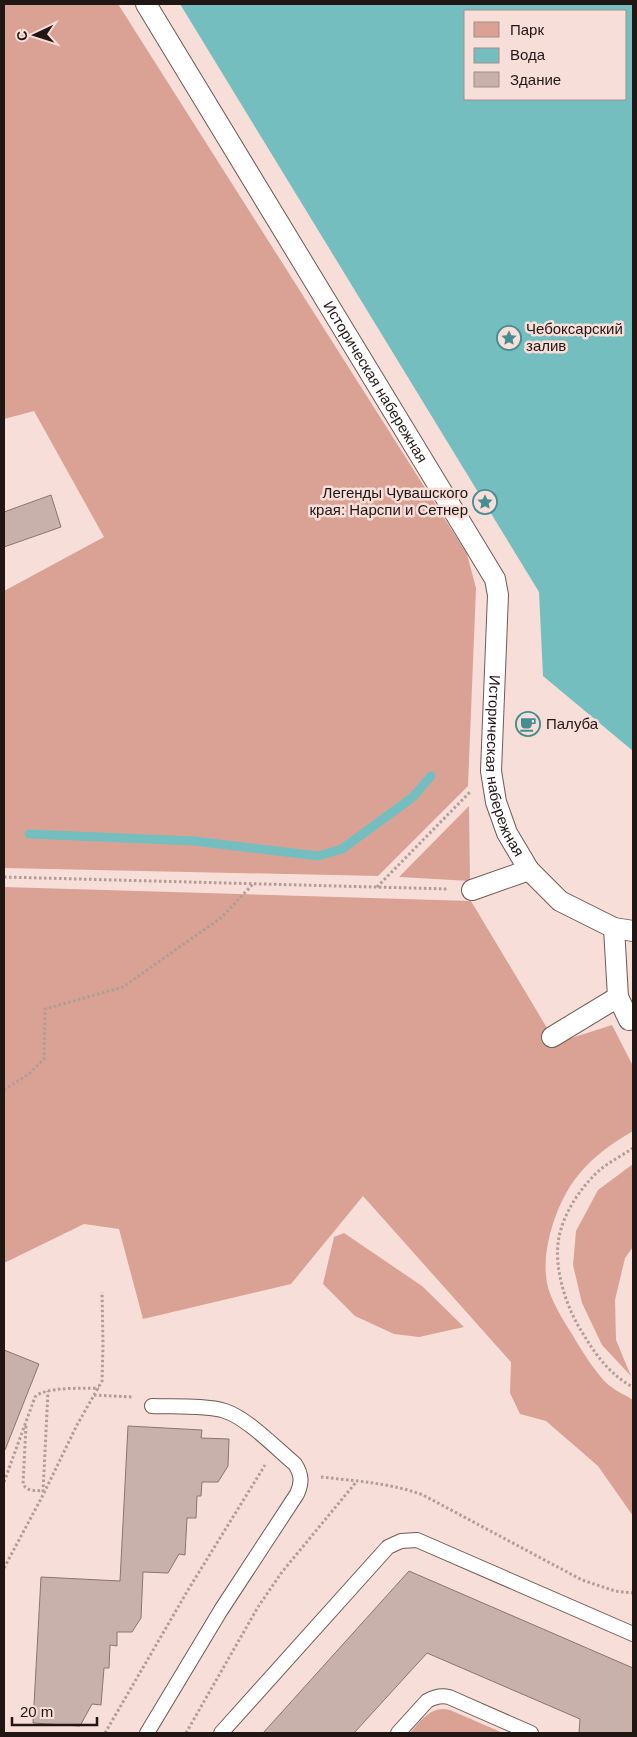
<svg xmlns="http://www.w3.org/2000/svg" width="637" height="1737" viewBox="0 0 637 1737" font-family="Arial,sans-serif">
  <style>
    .green { fill: #daa294 }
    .water { fill: #75bec0; fill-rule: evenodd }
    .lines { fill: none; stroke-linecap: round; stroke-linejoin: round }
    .stream { stroke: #75bec0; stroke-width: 9 }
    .building { fill: #c9b1ab; stroke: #8b756f }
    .service-casing { stroke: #705b56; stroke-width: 16 }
    .pedestrian-casing { stroke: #705b56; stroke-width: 22 }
    .path { stroke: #b19d98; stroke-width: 3; stroke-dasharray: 2.5 2.5; stroke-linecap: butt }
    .service { stroke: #fff; stroke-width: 14 }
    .pedestrian { stroke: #fff; stroke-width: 20 }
    .labels { text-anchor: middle; stroke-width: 5; stroke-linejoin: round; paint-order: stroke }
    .poi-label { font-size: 15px; fill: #201715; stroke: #f8ded8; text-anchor: start }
    .street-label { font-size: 15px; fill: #201715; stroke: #f8ded8 }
  </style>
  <rect width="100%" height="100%" fill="#f8ded8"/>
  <path class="green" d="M 4,4 L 118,4 L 467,554 L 476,588 L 468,786 L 378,876 L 4,868 L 4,591 L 104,537 L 34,411 L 4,419 Z
    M 469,806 L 470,881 L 399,877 Z
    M 4,887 L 471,901 L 556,1043 L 612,1025 L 633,1066 L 633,1131 C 588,1157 564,1183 550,1234 C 546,1250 544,1266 547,1283 C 550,1299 563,1320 572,1334 C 580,1348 598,1377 610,1386 C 617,1392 626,1395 633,1400 L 633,1516 L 598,1466 L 546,1421 L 520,1414 L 510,1393 L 511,1362 L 363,1196 L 291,1284 L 143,1319 L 119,1229 L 84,1224 L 4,1263 Z
    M 633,1164 L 633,1247 L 625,1258 L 615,1300 L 616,1340 L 631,1376 L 602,1345 L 582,1303 L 573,1265 L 576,1231 L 598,1190 Z
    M 344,1233 L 422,1286 L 464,1327 L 419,1337 L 394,1334 L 355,1316 L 323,1284 L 334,1237 Z
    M 444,1709 L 450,1710 L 503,1733 L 410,1733 C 420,1722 428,1709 444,1709 Z"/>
  <path class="water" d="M 180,4 L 633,4 L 633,751 L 543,676 L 539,592 ZM 466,11 L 626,11 L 626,99 L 466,99 Z"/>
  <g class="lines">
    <path class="stream" d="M 29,834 L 194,841 L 318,856 L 342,849 L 413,797 L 431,776"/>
  </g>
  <path class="building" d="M 51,495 L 61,527 L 4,547 L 4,512 Z
    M 4,1350 L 39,1364 L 5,1450 L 4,1450 Z
    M 128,1426 L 202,1430 L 201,1438 L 229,1439 L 228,1466 L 218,1482 L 202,1482 L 201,1496 L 197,1496 L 196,1518 L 187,1518 L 185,1555 L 179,1554 L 168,1573 L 143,1572 L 141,1618 L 132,1632 L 117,1632 L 117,1646 L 110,1645 L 109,1668 L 104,1668 L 101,1705 L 92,1704 L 80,1726 L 33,1723 L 41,1577 L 120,1581 Z
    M 409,1571 L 633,1668 L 633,1733 L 579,1733 L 580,1719 L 427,1653 L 354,1733 L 263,1733 Z"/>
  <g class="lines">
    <defs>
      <path id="service" d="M 147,1733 L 221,1610 L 297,1494 C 302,1483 302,1475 295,1464 C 276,1448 247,1418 225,1411 C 205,1405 173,1407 152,1406
        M 221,1733 L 388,1547 L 401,1541 L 417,1540 L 633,1634
        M 398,1733 L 427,1701 C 434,1697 440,1695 449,1697 L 531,1733"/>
      <g id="pedestrian">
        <path id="s1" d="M 146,4 L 495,579 L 498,595 L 491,771 L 496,802 L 507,833 L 529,870 L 560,901 L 614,928 L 633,931"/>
        <path d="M 472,890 L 529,870"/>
        <path d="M 614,928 L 618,997 L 629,1020"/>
        <path d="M 552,1037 L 618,997"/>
      </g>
    </defs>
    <use href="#service" class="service-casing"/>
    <use href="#pedestrian" class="pedestrian-casing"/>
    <path class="path" d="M 4,877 L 448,889
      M 377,887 L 471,791
      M 4,1090 L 30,1073 L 44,1059 L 45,1009 L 123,987 L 222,917 L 253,884
      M 633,1148 C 623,1155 611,1161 601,1169 C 582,1185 564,1212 559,1237 C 553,1267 566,1307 582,1332 C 595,1354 610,1375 633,1387
      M 94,1395 L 133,1397
      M 26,1426 L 23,1484 C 27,1492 36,1490 44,1491
      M 321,1477 C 356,1481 391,1483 423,1495 L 582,1580 L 615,1591 L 633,1593
      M 4,1482 L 35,1397 C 46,1386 83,1389 99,1388
      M 43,1492 L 48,1391
      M 4,1568 L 43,1495 L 77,1425 L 102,1381 L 103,1344 L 102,1292
      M 105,1733 L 188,1590 L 265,1465
      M 186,1733 L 258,1607 L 282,1572 L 357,1481"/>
    <use href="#service" class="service"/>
    <use href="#pedestrian" class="pedestrian"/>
  </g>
  <defs>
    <symbol id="sight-ring" viewBox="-11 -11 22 22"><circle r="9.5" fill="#f8ded8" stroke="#458d90" stroke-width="1.5"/><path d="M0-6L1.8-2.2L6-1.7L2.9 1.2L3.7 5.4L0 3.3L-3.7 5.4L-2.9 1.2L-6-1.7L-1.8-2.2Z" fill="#458d90"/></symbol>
    <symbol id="cafe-ring" viewBox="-11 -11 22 22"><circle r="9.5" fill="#f8ded8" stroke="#458d90" stroke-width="1.5"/><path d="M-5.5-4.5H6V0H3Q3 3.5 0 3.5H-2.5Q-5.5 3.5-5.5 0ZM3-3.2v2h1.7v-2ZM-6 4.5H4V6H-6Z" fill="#458d90"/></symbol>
  </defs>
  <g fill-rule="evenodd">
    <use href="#sight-ring" x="495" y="324" width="28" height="28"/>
    <use href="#sight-ring" x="471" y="488" width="28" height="28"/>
    <use href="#cafe-ring" x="514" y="710" width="28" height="28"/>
  </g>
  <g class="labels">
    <g class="poi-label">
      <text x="526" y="334">Чебоксарский<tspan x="526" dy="17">залив</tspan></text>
      <text x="468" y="498" text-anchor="end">Легенды Чувашского<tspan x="468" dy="17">края: Нарспи и Сетнер</tspan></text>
      <text x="546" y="729">Палуба</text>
    </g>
    <g class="street-label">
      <text dy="5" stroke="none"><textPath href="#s1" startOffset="442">Историческая набережная</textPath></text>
      <text dy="5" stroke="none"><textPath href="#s1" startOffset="862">Историческая набережная</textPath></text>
    </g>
  </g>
  <rect width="637" height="1737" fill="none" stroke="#201715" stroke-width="10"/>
  <rect x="464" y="10" width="162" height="90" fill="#f8ded8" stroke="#a28e8a"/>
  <rect x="474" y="22" width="25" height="15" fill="#daa294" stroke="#a28e8a"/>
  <text x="510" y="35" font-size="15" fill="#201715">Парк</text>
  <rect x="474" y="48" width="25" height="15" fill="#75bec0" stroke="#a28e8a"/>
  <text x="510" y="60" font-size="15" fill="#201715">Вода</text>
  <rect x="474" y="72" width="25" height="15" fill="#c9b1ab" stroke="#a28e8a"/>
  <text x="510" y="85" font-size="15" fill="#201715">Здание</text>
  <g transform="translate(35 35) rotate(266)" stroke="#f8ded8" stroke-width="4" paint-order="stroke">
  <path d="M0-4L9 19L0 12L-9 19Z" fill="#201715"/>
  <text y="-8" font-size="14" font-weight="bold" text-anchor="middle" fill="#201715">С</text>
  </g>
  <path d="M12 1717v8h85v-8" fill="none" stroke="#201715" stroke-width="2.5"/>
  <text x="20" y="1717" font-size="15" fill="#201715" stroke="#f8ded8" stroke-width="4" paint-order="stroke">20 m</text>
</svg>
